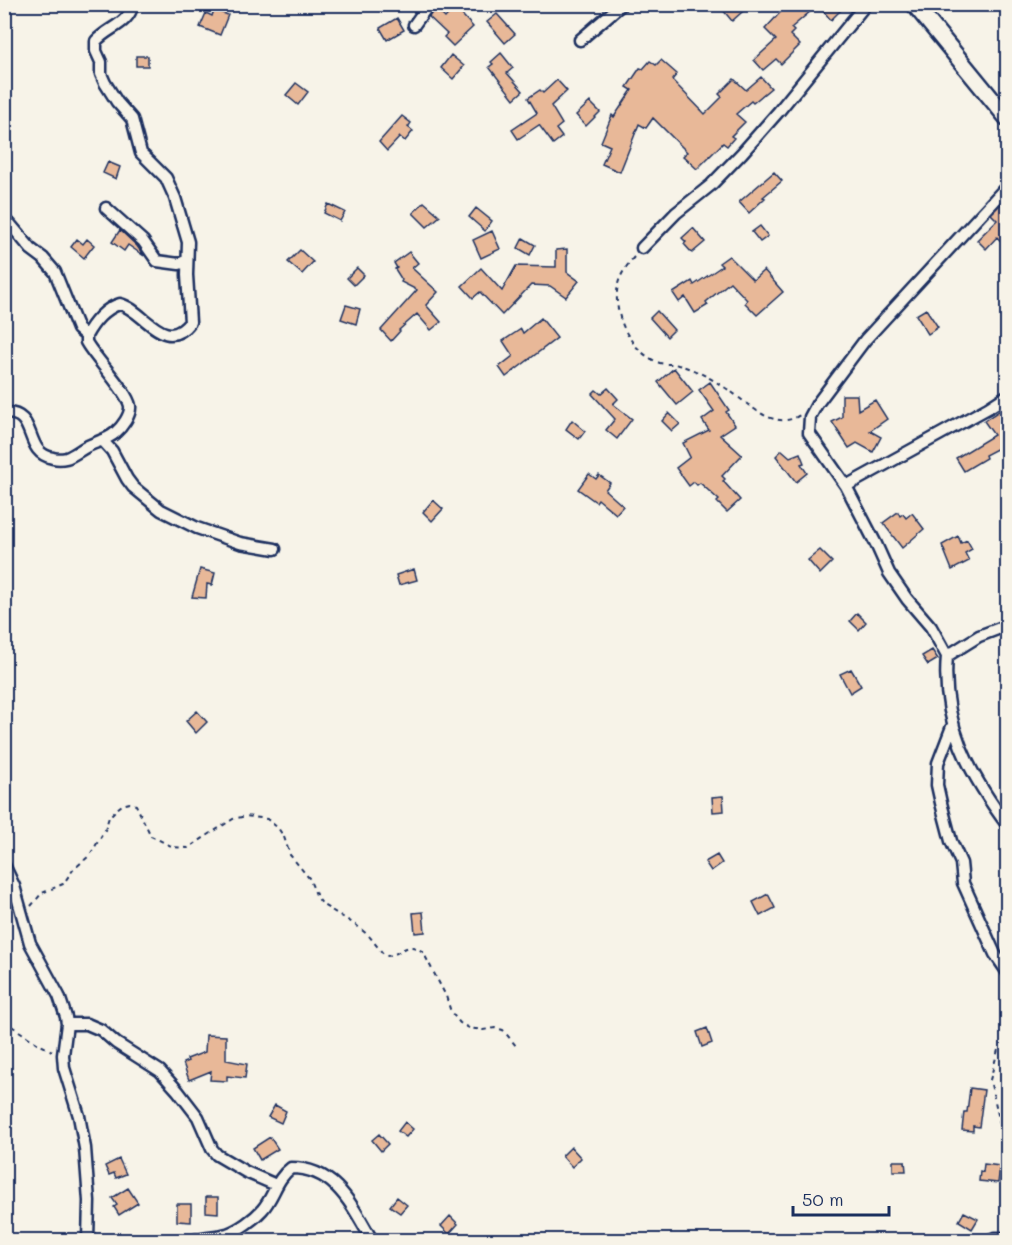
<svg xmlns="http://www.w3.org/2000/svg" width="1012" height="1245" viewBox="0 0 1012 1245" font-family="Mali,sans-serif">
  <style>
    .building { fill: #e8b898; stroke: #1b2f5e; stroke-width: 1.5 }
    .lines { fill: none; stroke-linecap: round; stroke-linejoin: round }
    .street-casing { stroke: #1b2f5e; stroke-width: 15 }
    .secondary-casing { stroke: #1b2f5e; stroke-width: 20 }
    .path { stroke: #1b2f5e; stroke-width: 2; stroke-dasharray: 4.5 4.5; stroke-linecap: butt }
    .street { stroke: #f7f3e8; stroke-width: 10 }
    .secondary { stroke: #f7f3e8; stroke-width: 15 }
  </style>
  <rect width="100%" height="100%" fill="#f7f3e8"/>
  <filter id="ink" filterUnits="userSpaceOnUse"><feTurbulence type="fractalNoise" baseFrequency=".0167" numOctaves="2"/><feDisplacementMap in="SourceGraphic" scale="12" xChannelSelector="R" yChannelSelector="G"/><feConvolveMatrix kernelMatrix="1 2 1 2 8 2 1 2 1" color-interpolation-filters="sRGB"/></filter>
  <g filter="url(#ink)">
    <path class="building" d="M 718,4 L 751,4 L 732,21 Z
      M 788,4 L 847,4 L 831,20 L 818,5 L 791,28 L 794,31 L 790,35 L 800,45 L 781,64 L 776,59 L 763,70 L 754,60 L 776,40 L 765,29 Z
      M 455,7 L 473,27 L 453,46 L 444,37 L 447,34 L 429,17 L 435,8 L 445,18 Z
      M 214,10 L 228,15 L 220,35 L 200,27 L 206,13 L 212,16 Z
      M 497,14 L 515,34 L 505,43 L 487,22 Z
      M 397,18 L 404,30 L 387,40 L 380,28 Z
      M 501,53 L 513,68 L 507,73 L 523,91 L 514,99 L 489,67 L 493,64 L 491,62 Z
      M 451,55 L 464,66 L 453,79 L 441,68 Z
      M 136,56 L 148,56 L 148,66 L 136,66 Z
      M 661,60 L 677,74 L 672,80 L 705,114 L 722,97 L 719,94 L 734,79 L 746,90 L 761,77 L 771,88 L 753,103 L 751,101 L 736,114 L 745,122 L 731,136 L 734,138 L 727,146 L 723,143 L 697,169 L 683,156 L 687,152 L 653,118 L 646,128 L 639,124 L 620,172 L 602,164 L 610,146 L 601,142 L 612,115 L 614,117 L 632,90 L 627,87 L 640,68 L 643,69 L 650,61 L 656,65 Z
      M 557,80 L 567,91 L 551,106 L 562,124 L 556,129 L 562,137 L 553,144 L 539,125 L 518,139 L 512,130 L 537,113 L 528,98 L 540,90 L 543,93 Z
      M 296,83 L 308,92 L 298,105 L 286,95 Z
      M 590,102 L 600,112 L 586,126 L 576,115 Z
      M 402,116 L 411,123 L 408,127 L 413,131 L 405,141 L 400,137 L 387,151 L 379,142 Z
      M 108,162 L 120,167 L 116,179 L 103,173 Z
      M 774,172 L 782,181 L 763,197 L 765,198 L 749,213 L 739,202 Z
      M 1008,197 L 1008,249 L 997,237 L 986,249 L 977,240 L 997,220 L 991,214 Z
      M 424,202 L 440,216 L 427,227 L 413,213 Z
      M 328,204 L 345,212 L 340,221 L 324,213 Z
      M 476,208 L 492,221 L 485,231 L 469,217 Z
      M 760,226 L 768,236 L 760,242 L 752,232 Z
      M 693,228 L 705,242 L 692,253 L 684,244 L 686,242 L 682,238 Z
      M 120,230 L 137,246 L 144,256 L 128,245 L 124,251 L 112,242 Z
      M 492,231 L 500,249 L 481,258 L 473,240 Z
      M 523,238 L 535,245 L 530,255 L 518,248 Z
      M 77,239 L 83,244 L 87,239 L 94,245 L 84,258 L 71,247 Z
      M 567,249 L 567,272 L 579,281 L 566,297 L 550,286 L 531,285 L 502,315 L 480,292 L 473,298 L 462,286 L 481,268 L 502,291 L 516,266 L 556,267 L 556,250 Z
      M 300,250 L 313,262 L 302,274 L 288,262 Z
      M 409,252 L 418,263 L 412,268 L 438,292 L 426,305 L 441,322 L 431,330 L 417,314 L 399,330 L 400,331 L 391,341 L 381,330 L 417,290 L 401,282 L 402,280 L 395,269 L 397,268 L 394,263 Z
      M 729,256 L 753,280 L 764,270 L 783,292 L 757,315 L 745,303 L 747,300 L 730,282 L 706,302 L 708,305 L 695,313 L 685,297 L 679,302 L 673,293 L 692,281 L 694,285 L 722,266 L 719,263 Z
      M 357,268 L 364,275 L 354,285 L 347,278 Z
      M 346,305 L 360,309 L 356,324 L 341,319 Z
      M 926,309 L 938,327 L 928,334 L 916,315 Z
      M 657,311 L 674,330 L 667,337 L 650,318 Z
      M 541,318 L 557,338 L 506,377 L 499,367 L 513,356 L 503,341 L 521,329 L 523,333 Z
      M 674,368 L 693,392 L 677,405 L 658,382 Z
      M 710,382 L 729,410 L 726,412 L 735,425 L 720,435 L 742,455 L 722,476 L 725,479 L 723,481 L 740,500 L 727,512 L 717,502 L 719,500 L 700,483 L 697,485 L 694,482 L 689,486 L 676,468 L 690,457 L 683,443 L 709,430 L 702,420 L 714,411 L 699,390 Z
      M 608,388 L 618,399 L 613,404 L 632,419 L 617,439 L 606,430 L 615,419 L 592,394 L 596,390 L 601,394 Z
      M 842,395 L 857,395 L 858,410 L 875,400 L 887,419 L 870,431 L 881,437 L 873,452 L 857,443 L 849,448 L 832,422 L 842,417 Z
      M 1008,405 L 1008,443 L 985,455 L 986,458 L 964,471 L 956,458 L 994,435 L 984,421 Z
      M 669,413 L 680,424 L 672,431 L 662,421 Z
      M 572,420 L 585,431 L 579,439 L 566,429 Z
      M 782,450 L 790,457 L 800,453 L 804,463 L 801,464 L 807,473 L 796,482 L 776,456 Z
      M 589,474 L 596,479 L 599,475 L 610,483 L 605,490 L 623,506 L 616,514 L 598,499 L 596,502 L 578,489 Z
      M 433,500 L 443,509 L 432,521 L 423,512 Z
      M 898,512 L 900,516 L 903,514 L 906,518 L 912,513 L 924,529 L 902,548 L 883,523 Z
      M 958,536 L 961,543 L 967,540 L 972,549 L 965,553 L 969,561 L 952,570 L 942,545 Z
      M 820,550 L 832,562 L 820,574 L 808,560 Z
      M 200,569 L 215,573 L 212,585 L 207,584 L 206,598 L 192,597 Z
      M 414,569 L 417,580 L 399,585 L 396,575 Z
      M 857,613 L 866,622 L 859,630 L 850,621 Z
      M 932,650 L 938,659 L 928,665 L 922,656 Z
      M 851,669 L 861,686 L 850,693 L 840,674 Z
      M 197,711 L 207,722 L 196,733 L 186,721 Z
      M 723,796 L 724,811 L 713,812 L 712,797 Z
      M 717,855 L 722,863 L 711,871 L 705,862 Z
      M 768,894 L 775,908 L 760,916 L 753,902 Z
      M 423,912 L 425,932 L 415,933 L 413,913 Z
      M 707,1028 L 712,1043 L 702,1047 L 697,1032 Z
      M 206,1035 L 226,1036 L 226,1060 L 247,1064 L 245,1078 L 227,1076 L 227,1081 L 210,1080 L 211,1071 L 189,1080 L 183,1063 L 188,1061 L 187,1059 L 205,1052 Z
      M 970,1088 L 984,1090 L 979,1127 L 973,1126 L 973,1131 L 962,1130 L 964,1112 L 967,1112 Z
      M 275,1105 L 286,1111 L 281,1123 L 268,1117 Z
      M 405,1122 L 413,1129 L 406,1137 L 398,1131 Z
      M 379,1134 L 388,1144 L 381,1151 L 372,1140 Z
      M 270,1137 L 278,1149 L 260,1160 L 253,1148 Z
      M 571,1147 L 581,1158 L 572,1167 L 562,1156 Z
      M 119,1159 L 126,1174 L 116,1178 L 114,1173 L 109,1175 L 105,1166 Z
      M 893,1161 L 905,1161 L 906,1171 L 893,1171 Z
      M 984,1164 L 1000,1166 L 998,1183 L 979,1181 L 980,1171 L 983,1172 Z
      M 128,1188 L 138,1203 L 119,1215 L 114,1207 L 117,1205 L 112,1198 Z
      M 206,1197 L 218,1197 L 218,1213 L 206,1212 Z
      M 397,1197 L 407,1205 L 400,1213 L 390,1206 Z
      M 177,1204 L 191,1204 L 191,1222 L 177,1221 Z
      M 964,1212 L 978,1219 L 972,1229 L 959,1221 Z
      M 450,1216 L 458,1224 L 449,1234 L 441,1226 Z"/>
    <g class="lines">
      <defs>
        <path id="street" d="M 414,25 L 429,4
          M 580,40 L 622,4
          M 106,208 L 143,241 L 157,261 L 179,264 L 187,260
          M 4,221 L 10,224 L 31,249 L 43,258 L 55,272 L 78,329 L 86,336
          M 642,248 L 676,213 L 711,185 L 742,153 L 779,111 L 866,4
          M 4,413 C 39,411 22,453 53,458 C 57,459 62,459 66,458 C 73,456 80,450 86,447 C 95,442 107,440 115,433 C 122,427 131,415 130,406 C 128,392 94,357 86,342 L 86,336 C 93,323 105,308 120,304 C 144,310 165,355 190,322 L 187,275 L 188,242 L 175,198 L 166,178 L 141,153 L 132,119 L 117,102 L 105,83 L 101,74 L 101,62 L 96,51 L 96,41 C 110,26 128,25 133,4
          M 102,440 L 112,451 L 127,479 L 133,487 L 161,510 L 197,528 L 240,543 L 275,549
          M 846,486 L 988,408 L 1008,395
          M 1008,625 L 979,636 L 947,656 C 941,722 969,774 1008,826
          M 947,656 L 931,627 L 907,599 L 889,573 L 876,544 L 846,486 L 809,433 L 810,417 L 817,404 L 865,340 L 1008,185
          M 953,724 L 938,763 L 937,785 L 941,803 L 951,841 L 961,863 L 963,883 L 995,954 L 1008,973
          M 4,865 L 14,886 L 30,943 L 59,996 L 66,1017 L 67,1024 L 63,1055 L 64,1068 L 79,1116 L 85,1148 L 89,1201 L 88,1240
          M 67,1024 L 87,1024 L 101,1030 L 116,1043 L 160,1071 L 178,1091 L 198,1117 L 212,1149 L 217,1155 L 246,1172 L 276,1185
          M 195,1240 C 205,1236 216,1237 227,1234 C 239,1230 254,1219 262,1210 C 274,1197 276,1179 291,1168 C 336,1168 352,1206 372,1240
          M 990,1240 L 995,1238 L 1008,1238"/>
        <path id="secondary" d="M 914,4 L 1008,119"/>
      </defs>
      <use href="#street" class="street-casing"/>
      <use href="#secondary" class="secondary-casing"/>
      <path class="path" d="M 634,257 C 628,264 620,275 618,284 C 612,315 630,352 660,363 C 666,365 673,363 678,365 C 695,369 710,378 724,387 C 746,400 772,433 800,415
        M 31,906 L 42,893 L 63,884 L 73,870 L 90,855 L 105,830 L 109,817 L 117,809 L 122,805 L 130,803 L 136,805 L 151,836 L 173,847 L 188,848 L 233,819 L 246,816 L 267,819 L 278,828 L 284,837 L 290,855 L 309,878 L 317,897 L 323,905 L 356,925 L 369,936 L 385,956 C 402,956 405,939 423,952 L 446,996 L 451,1012 L 460,1023 L 469,1028 L 483,1030 L 495,1028 L 503,1030 L 517,1047
        M 4,1021 L 37,1043 L 52,1051
        M 998,1050 L 990,1080 L 1008,1158"/>
      <use href="#street" class="street"/>
      <use href="#secondary" class="secondary"/>
    </g>
  </g>
  <rect width="1012" height="1245" fill="none" stroke="#f7f3e8" stroke-width="24"/>
  <rect x="12" y="12" width="988" height="1221" fill="none" stroke="#1b2f5e" stroke-width="2" filter="url(#ink)"/>
  <path d="M793 1206v9h96v-9" fill="none" stroke="#1b2f5e" stroke-width="3"/>
  <text x="802" y="1206" font-size="18" fill="#1b2f5e" stroke="#f7f3e8" stroke-width="4.5" paint-order="stroke">50 m</text>
</svg>
